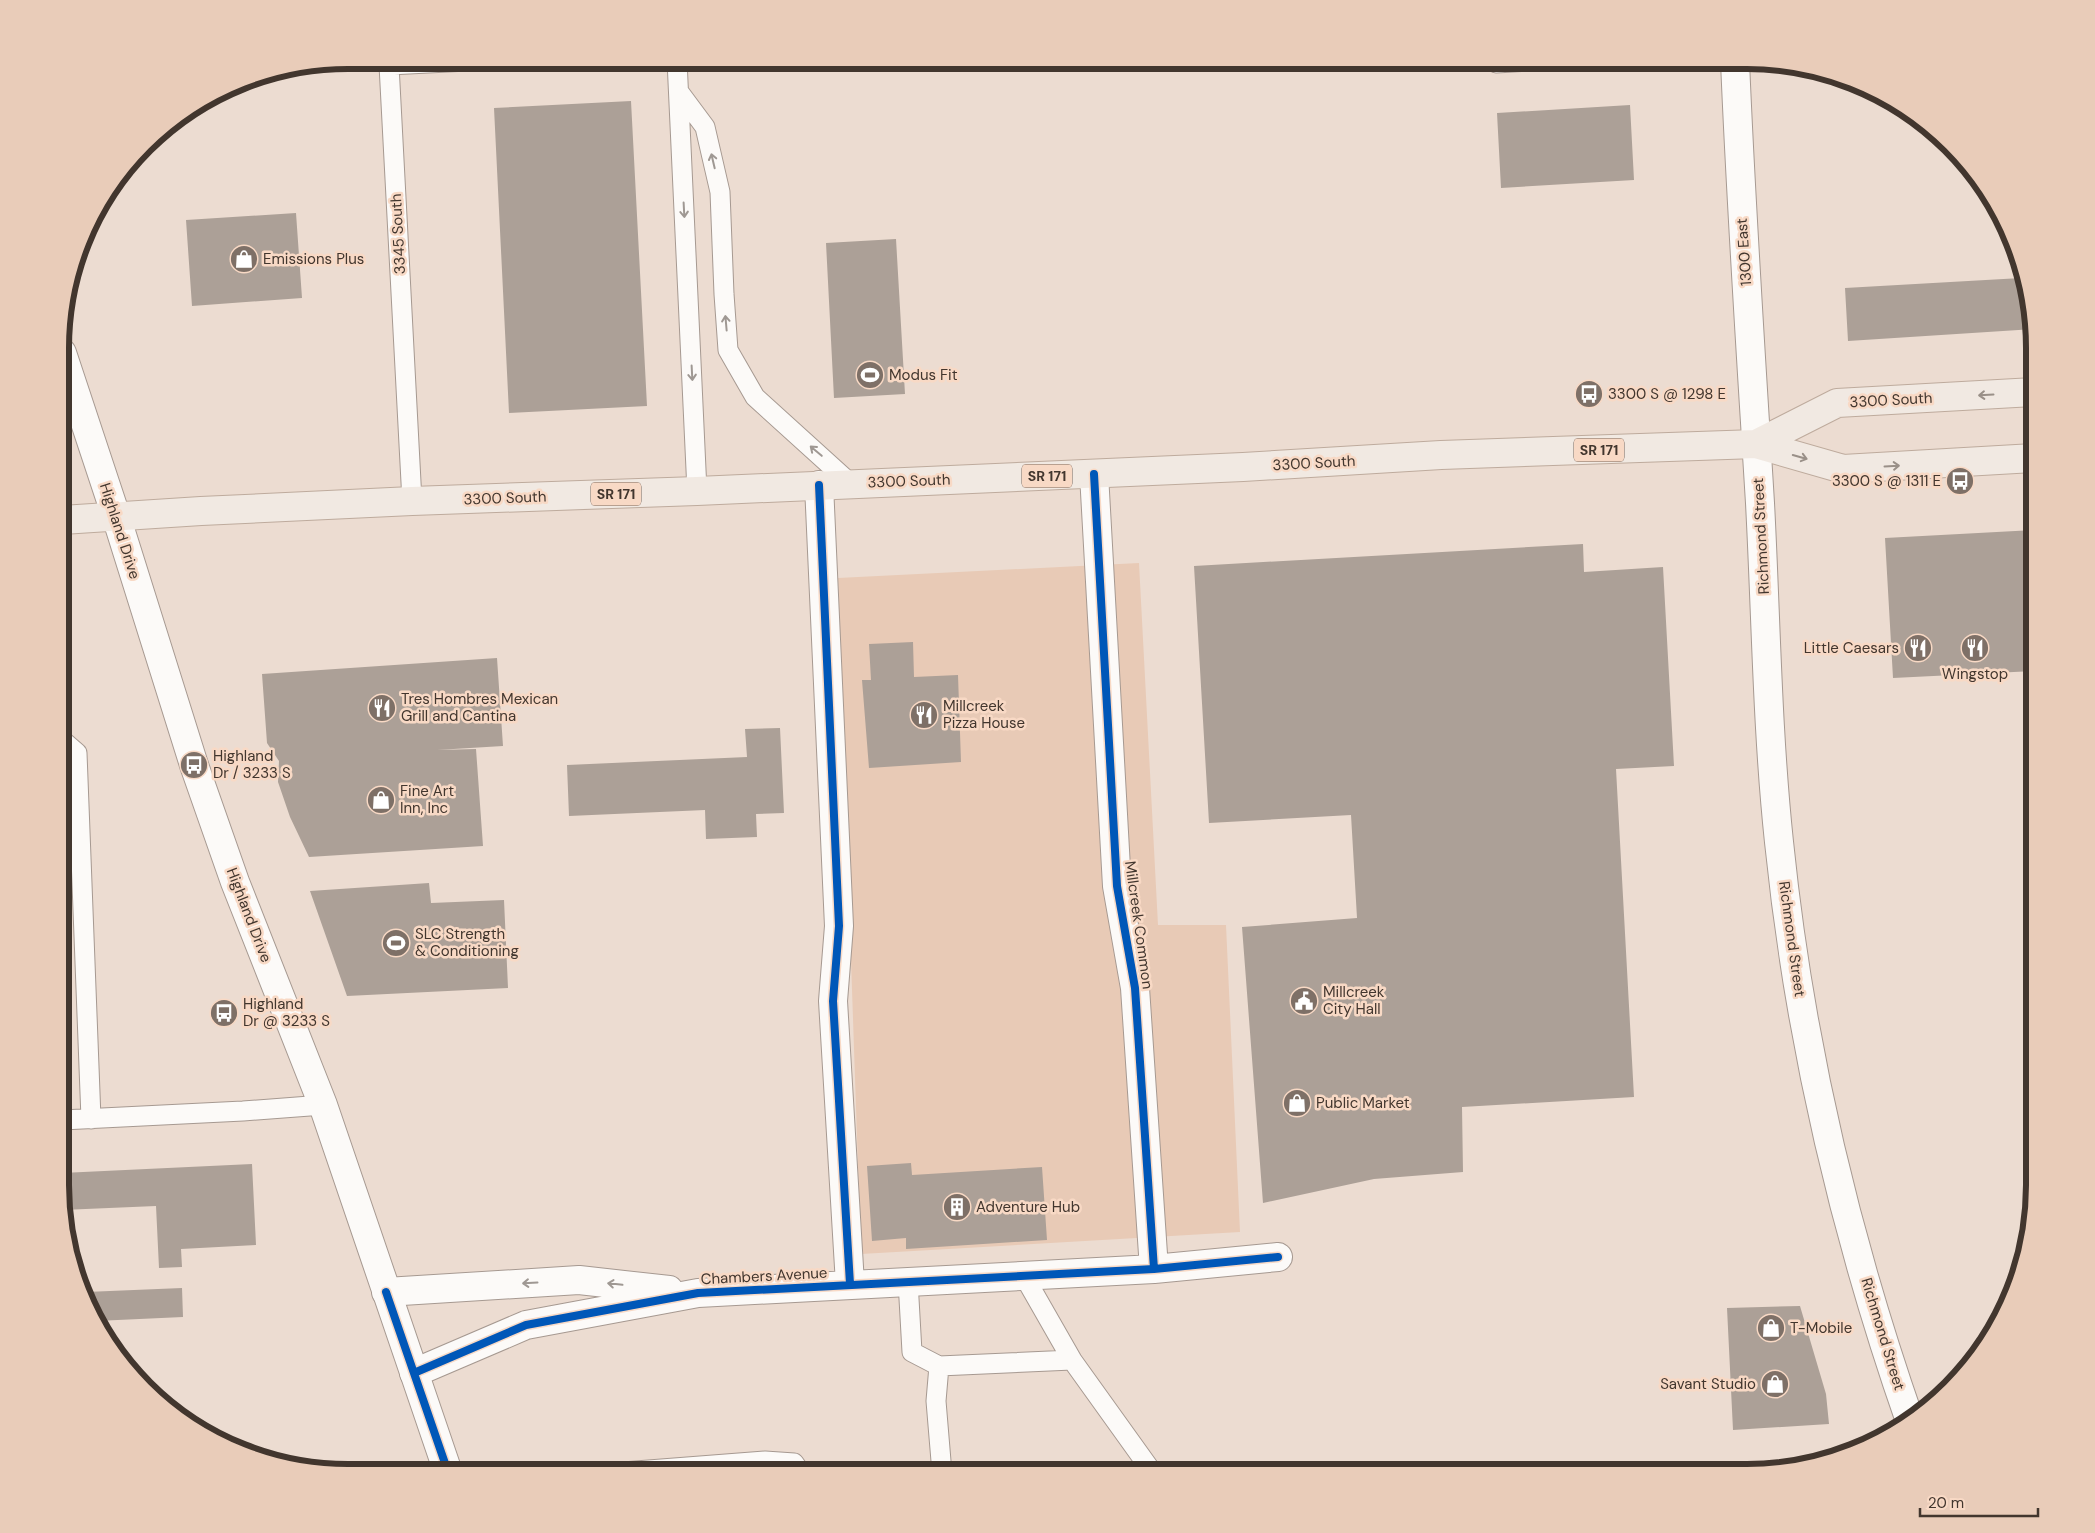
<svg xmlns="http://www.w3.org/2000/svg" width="2095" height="1533" viewBox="0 0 2095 1533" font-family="'DM Sans',sans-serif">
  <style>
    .green { fill: #e8cab6 }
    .building { fill: #aca097 }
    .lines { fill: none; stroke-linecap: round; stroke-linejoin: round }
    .lane-casing { stroke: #a69991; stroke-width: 21 }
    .street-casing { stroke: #a69991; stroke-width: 30 }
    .secondary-casing { stroke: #a69991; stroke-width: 30 }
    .primary-casing { stroke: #beab9d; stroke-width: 30 }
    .lane { stroke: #fcfaf8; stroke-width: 19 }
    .street { stroke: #fcfaf8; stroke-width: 28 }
    .secondary { stroke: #fcfaf8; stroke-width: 28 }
    .primary { stroke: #f1e9e2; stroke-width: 28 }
    .cycleway-casing { stroke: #f8d9c5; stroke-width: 11 }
    .cycleway { stroke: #0057b8; stroke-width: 8 }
    .oneway { stroke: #9f9893 }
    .oneway2 { stroke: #9a9088 }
    .labels { text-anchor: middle; stroke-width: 5; stroke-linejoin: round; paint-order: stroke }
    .shield { fill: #f8d9c5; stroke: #79675b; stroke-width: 1 }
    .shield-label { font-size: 14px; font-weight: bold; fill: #42362e }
    .street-label { font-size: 15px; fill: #42362e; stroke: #f8d9c5 }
    .poi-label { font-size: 15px; fill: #42362e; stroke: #f8d9c5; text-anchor: start }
    .rim { fill: none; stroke: #42362e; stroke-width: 6 }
  </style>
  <rect width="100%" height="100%" fill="#ecdcd1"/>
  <path class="green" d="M 1139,563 L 1158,925 L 1226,925 L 1240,1232 L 861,1254 L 838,578 Z"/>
  <path class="building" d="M 631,101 L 647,406 L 509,413 L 494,108 Z
    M 1630,105 L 1634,180 L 1501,188 L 1497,113 Z
    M 296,213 L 302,298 L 192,306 L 186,220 Z
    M 896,239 L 905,394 L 834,398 L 826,243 Z
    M 2021,278 L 2034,329 L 1848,341 L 1845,288 Z
    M 2034,530 L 2034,671 L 1893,678 L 1885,538 Z
    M 1583,544 L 1584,572 L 1663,567 L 1674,766 L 1616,769 L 1634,1097 L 1462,1107 L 1463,1172 L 1374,1179 L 1263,1203 L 1242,927 L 1357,918 L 1351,815 L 1209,823 L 1194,566 Z
    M 913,642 L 914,677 L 958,675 L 961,762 L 869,768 L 862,680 L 871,680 L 869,644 Z
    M 497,658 L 503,746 L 437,750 L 476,749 L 483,846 L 309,857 L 290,817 L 278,782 L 279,761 L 267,743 L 262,674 Z
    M 780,728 L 784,813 L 756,814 L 757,837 L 706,839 L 705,810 L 569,816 L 567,765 L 747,757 L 745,729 Z
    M 429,883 L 431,903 L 504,900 L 508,988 L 347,996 L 310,891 Z
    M 911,1163 L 912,1175 L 1042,1167 L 1047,1240 L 906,1249 L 906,1238 L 872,1241 L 867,1166 Z
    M 252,1164 L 256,1245 L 181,1249 L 182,1267 L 159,1268 L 156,1206 L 62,1210 L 62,1173 Z
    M 182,1288 L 183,1317 L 96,1321 L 86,1292 Z
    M 1800,1306 L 1826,1394 L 1829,1424 L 1733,1430 L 1727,1308 Z"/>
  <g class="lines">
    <defs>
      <path id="lane" d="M 677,60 L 697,491
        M 1496,63 L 1528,61
        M 679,92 L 705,127 L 720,192 L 724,294 L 728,350 L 755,397 L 851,484
        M 412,501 L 389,65 L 487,60
        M 62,740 L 77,753 L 91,1119
        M 62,1120 L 243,1111 L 323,1105
        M 1024,1276 L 1072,1360 L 1153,1473
        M 908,1281 L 912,1352 L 939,1366
        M 610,1473 L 765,1461 L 794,1463 L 801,1473
        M 942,1473 L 936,1401 L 939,1366 L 1072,1360"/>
      <path id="street" d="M 1094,474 L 1117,886 L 1135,988 L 1154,1269
        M 819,485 L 839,926 L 833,1001 L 850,1284
        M 386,1292 L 579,1280 L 669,1290
        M 414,1373 L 526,1325 L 698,1293 L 1154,1269 L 1278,1257"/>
      <path id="secondary" d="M 1735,61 C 1741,208 1751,356 1760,503 C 1766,616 1767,729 1779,842 C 1799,1038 1845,1235 1910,1421
        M 62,353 L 116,516 L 194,765 L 235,882 L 323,1105 L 448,1472"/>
      <path id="primary" d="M 1756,444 L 1837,403 L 2034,392
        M 62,520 L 201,511 L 412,501 L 697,491 L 1243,467 L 1441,455 L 1756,444 L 1843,469 L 2034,458"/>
    </defs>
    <use href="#lane" class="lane-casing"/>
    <use href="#street" class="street-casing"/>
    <use href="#secondary" class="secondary-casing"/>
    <use href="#primary" class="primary-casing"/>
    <use href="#lane" class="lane"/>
    <use href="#street" class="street"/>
    <use href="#secondary" class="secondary"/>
    <use href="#primary" class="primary"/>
    <defs>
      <path id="cycleway" d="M 1094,474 L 1117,886 L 1135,988 L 1154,1269
        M 819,485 L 839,926 L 833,1001 L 850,1284
        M 386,1292 L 448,1472
        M 414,1373 L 526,1325 L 698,1293 L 1154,1269 L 1278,1257"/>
    </defs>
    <use href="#cycleway" class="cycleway-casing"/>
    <use href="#cycleway" class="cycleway"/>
  </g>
  <defs><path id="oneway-shaft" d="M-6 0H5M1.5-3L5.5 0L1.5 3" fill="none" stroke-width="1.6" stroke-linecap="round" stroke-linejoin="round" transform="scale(1.25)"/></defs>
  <g class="oneway">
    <use href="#oneway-shaft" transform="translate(713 161) rotate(-103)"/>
    <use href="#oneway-shaft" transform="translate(684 210) rotate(87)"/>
    <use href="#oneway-shaft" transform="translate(726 323) rotate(-95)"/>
    <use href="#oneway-shaft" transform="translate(692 373) rotate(87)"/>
    <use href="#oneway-shaft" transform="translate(816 451) rotate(-140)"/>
    <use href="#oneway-shaft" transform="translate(530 1283) rotate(177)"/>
    <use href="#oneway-shaft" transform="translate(615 1284) rotate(-174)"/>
  </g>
  <g class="oneway2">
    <use href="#oneway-shaft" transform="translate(1986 395) rotate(177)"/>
    <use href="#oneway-shaft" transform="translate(1800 457) rotate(16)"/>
    <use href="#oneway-shaft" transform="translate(1892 466) rotate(-3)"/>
  </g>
  <defs>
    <symbol id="shop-disc" viewBox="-11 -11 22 22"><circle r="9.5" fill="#7e7067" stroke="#f8d9c5"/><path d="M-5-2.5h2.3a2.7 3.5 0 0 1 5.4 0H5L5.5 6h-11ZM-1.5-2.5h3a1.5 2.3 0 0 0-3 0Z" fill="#fff"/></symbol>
    <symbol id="stadium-disc" viewBox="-11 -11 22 22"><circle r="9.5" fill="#7e7067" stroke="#f8d9c5"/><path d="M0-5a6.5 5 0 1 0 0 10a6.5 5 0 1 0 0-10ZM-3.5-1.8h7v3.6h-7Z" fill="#fff"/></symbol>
    <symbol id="bus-disc" viewBox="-11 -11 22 22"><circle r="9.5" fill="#7e7067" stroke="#f8d9c5"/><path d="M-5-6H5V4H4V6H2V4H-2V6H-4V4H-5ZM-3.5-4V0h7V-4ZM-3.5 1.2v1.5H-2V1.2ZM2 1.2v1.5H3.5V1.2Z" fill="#fff"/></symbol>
    <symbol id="restaurant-disc" viewBox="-11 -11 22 22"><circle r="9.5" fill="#7e7067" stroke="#f8d9c5"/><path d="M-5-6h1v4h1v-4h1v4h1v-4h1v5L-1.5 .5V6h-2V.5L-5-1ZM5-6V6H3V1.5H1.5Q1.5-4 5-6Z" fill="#fff"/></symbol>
    <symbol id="civic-disc" viewBox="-11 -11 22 22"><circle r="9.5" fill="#7e7067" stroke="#f8d9c5"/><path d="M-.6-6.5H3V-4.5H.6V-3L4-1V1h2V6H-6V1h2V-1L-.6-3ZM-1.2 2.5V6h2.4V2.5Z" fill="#fff"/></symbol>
    <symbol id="building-disc" viewBox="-11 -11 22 22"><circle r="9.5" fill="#7e7067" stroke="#f8d9c5"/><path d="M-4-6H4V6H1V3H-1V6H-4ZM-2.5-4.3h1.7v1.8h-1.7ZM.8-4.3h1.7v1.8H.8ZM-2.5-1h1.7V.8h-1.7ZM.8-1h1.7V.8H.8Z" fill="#fff"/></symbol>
  </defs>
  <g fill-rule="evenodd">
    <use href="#shop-disc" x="228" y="243" width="32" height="32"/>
    <use href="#stadium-disc" x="854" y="359" width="32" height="32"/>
    <use href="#bus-disc" x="1573" y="378" width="32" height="32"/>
    <use href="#bus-disc" x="1944" y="465" width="32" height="32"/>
    <use href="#restaurant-disc" x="1902" y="632" width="32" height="32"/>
    <use href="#restaurant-disc" x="1959" y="632" width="32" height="32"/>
    <use href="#restaurant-disc" x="366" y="692" width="32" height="32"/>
    <use href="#restaurant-disc" x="908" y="699" width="32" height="32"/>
    <use href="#bus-disc" x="178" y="749" width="32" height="32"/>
    <use href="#shop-disc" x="365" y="784" width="32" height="32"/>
    <use href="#stadium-disc" x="380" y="927" width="32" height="32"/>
    <use href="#civic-disc" x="1288" y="985" width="32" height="32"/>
    <use href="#bus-disc" x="208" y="997" width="32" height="32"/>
    <use href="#shop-disc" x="1281" y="1087" width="32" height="32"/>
    <use href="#building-disc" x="941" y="1191" width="32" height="32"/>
    <use href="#shop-disc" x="1755" y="1312" width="32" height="32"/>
    <use href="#shop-disc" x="1759" y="1368" width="32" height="32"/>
  </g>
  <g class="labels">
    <g class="shield">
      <rect x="1574" y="438.5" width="50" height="23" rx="4"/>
      <rect x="1022" y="464.5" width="50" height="23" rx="4"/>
      <rect x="591" y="482.5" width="50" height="23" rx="4"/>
    </g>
    <g class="shield-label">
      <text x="1599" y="455">SR 171</text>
      <text x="1047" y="481">SR 171</text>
      <text x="616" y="499">SR 171</text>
    </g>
    <g class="street-label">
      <text transform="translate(398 234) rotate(-93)" y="5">3345 South</text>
      <text transform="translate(1744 252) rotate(-94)" y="5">1300 East</text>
      <text transform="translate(1891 400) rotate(-3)" y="5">3300 South</text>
      <text transform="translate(1314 463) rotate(-3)" y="5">3300 South</text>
      <text transform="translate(909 481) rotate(-2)" y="5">3300 South</text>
      <text transform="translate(505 498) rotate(-2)" y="5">3300 South</text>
      <text transform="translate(120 531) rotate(72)" y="5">Highland Drive</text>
      <text transform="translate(1761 536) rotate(-93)" y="5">Richmond Street</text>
      <text transform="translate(249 915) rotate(69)" y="5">Highland Drive</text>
      <text transform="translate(1139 925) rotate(82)" y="5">Millcreek Common</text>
      <text transform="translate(1792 939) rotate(82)" y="5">Richmond Street</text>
      <text transform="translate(764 1276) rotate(-3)" y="5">Chambers Avenue</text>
      <text transform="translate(1883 1334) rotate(73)" y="5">Richmond Street</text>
    </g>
    <g class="poi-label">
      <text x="263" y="264">Emissions Plus</text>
      <text x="889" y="380">Modus Fit</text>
      <text x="1608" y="399">3300 S @ 1298 E</text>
      <text x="1941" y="486" text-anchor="end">3300 S @ 1311 E</text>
      <text x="1899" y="653" text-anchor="end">Little Caesars</text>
      <text x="1975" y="679" text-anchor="middle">Wingstop</text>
      <text x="401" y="704">Tres Hombres Mexican<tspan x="401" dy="17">Grill and Cantina</tspan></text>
      <text x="943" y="711">Millcreek<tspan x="943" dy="17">Pizza House</tspan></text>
      <text x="213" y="761">Highland<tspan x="213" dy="17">Dr / 3233 S</tspan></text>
      <text x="400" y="796">Fine Art<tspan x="400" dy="17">Inn, Inc</tspan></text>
      <text x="415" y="939">SLC Strength<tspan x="415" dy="17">&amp; Conditioning</tspan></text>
      <text x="1323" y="997">Millcreek<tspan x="1323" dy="17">City Hall</tspan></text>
      <text x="243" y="1009">Highland<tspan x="243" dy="17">Dr @ 3233 S</tspan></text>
      <text x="1316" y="1108">Public Market</text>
      <text x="976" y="1212">Adventure Hub</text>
      <text x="1790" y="1333">T-Mobile</text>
      <text x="1756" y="1389" text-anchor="end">Savant Studio</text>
    </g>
  </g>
  <path d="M0 0H2095V1533H0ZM348 69H1747A279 279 0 0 1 2026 348V1185A279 279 0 0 1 1747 1464H348A279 279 0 0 1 69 1185V348A279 279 0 0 1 348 69Z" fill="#e9ccb9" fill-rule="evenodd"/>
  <path class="rim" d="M348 69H1747A279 279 0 0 1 2026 348V1185A279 279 0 0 1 1747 1464H348A279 279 0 0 1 69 1185V348A279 279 0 0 1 348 69Z"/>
  <path d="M1920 1508v8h118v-8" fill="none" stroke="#42362e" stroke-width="2.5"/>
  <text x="1928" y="1508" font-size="15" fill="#42362e" stroke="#f8d9c5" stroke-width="4" paint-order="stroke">20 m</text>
</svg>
